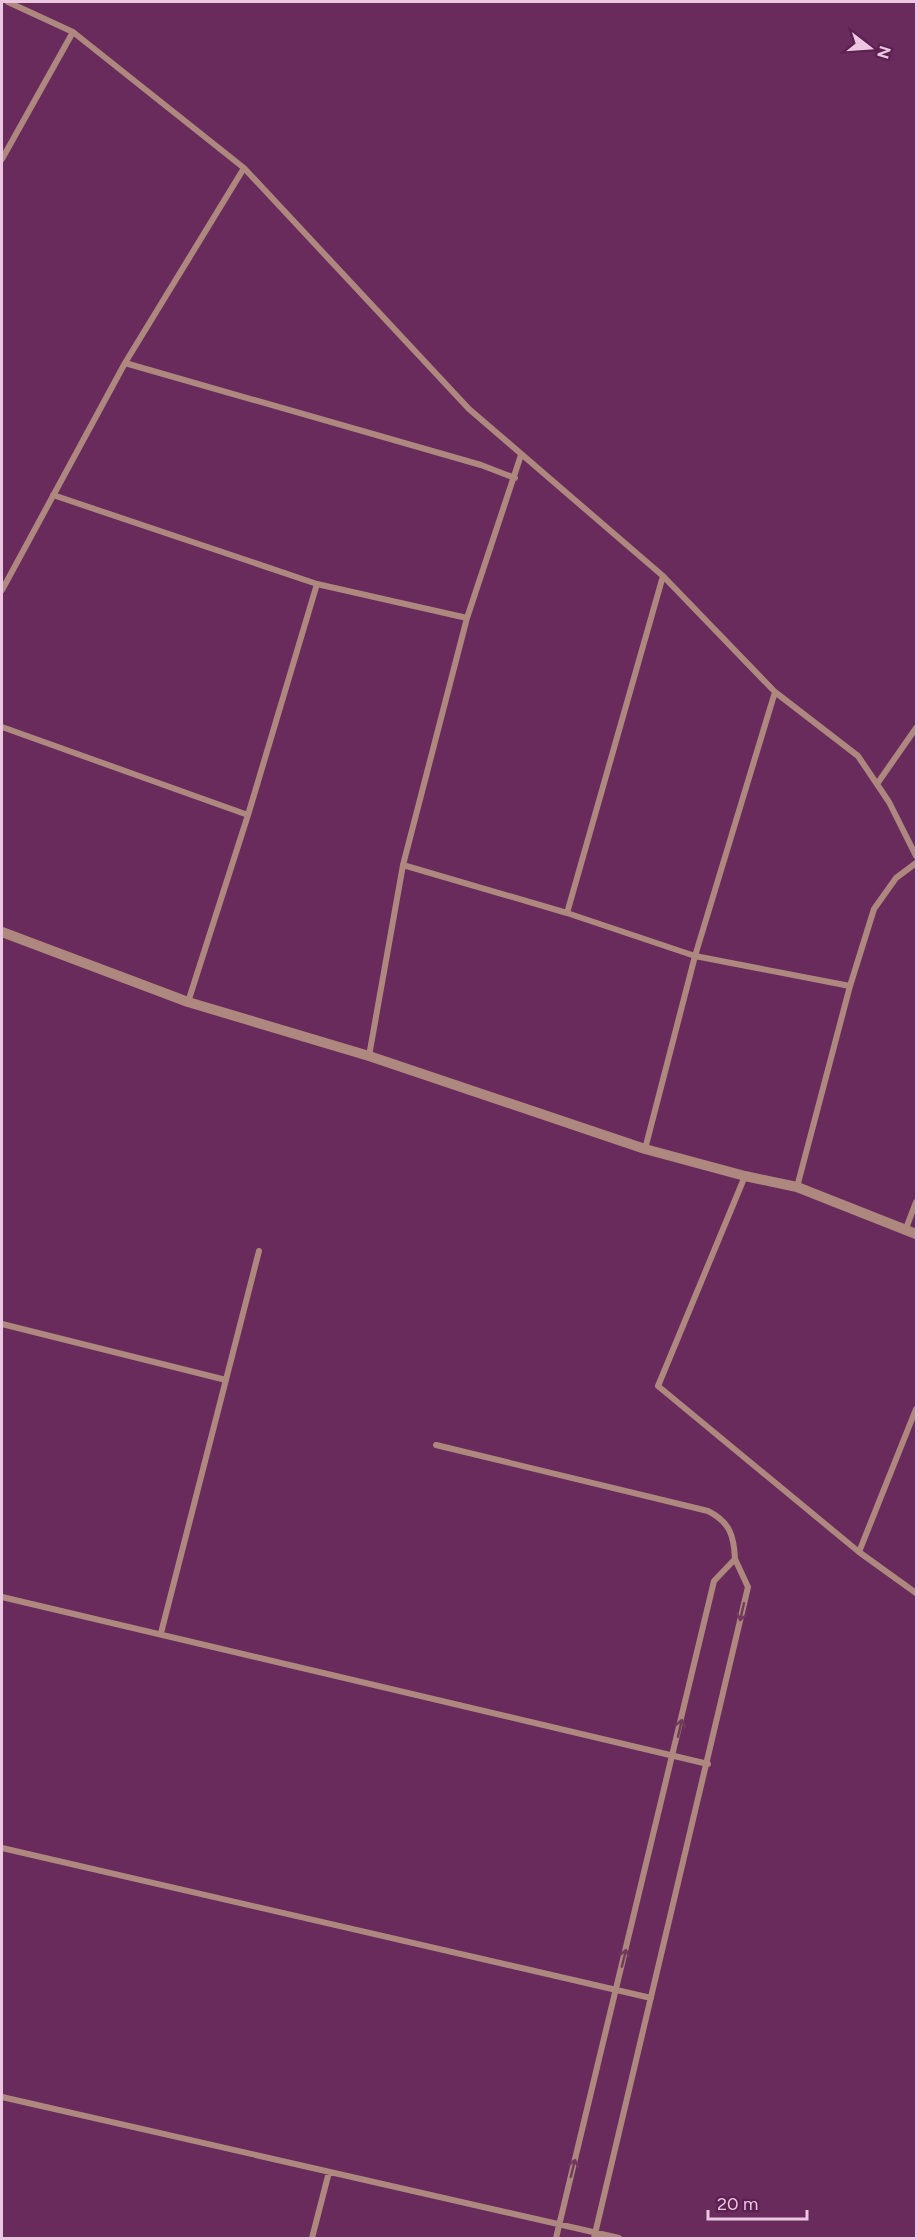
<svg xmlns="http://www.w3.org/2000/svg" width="918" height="2240" viewBox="0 0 918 2240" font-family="Figtree,sans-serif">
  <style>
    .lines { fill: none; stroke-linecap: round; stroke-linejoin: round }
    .minor { stroke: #ae887e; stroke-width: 6 }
    .tertiary { stroke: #ae887e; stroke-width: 10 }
    .oneway { stroke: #703a5c }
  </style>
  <rect width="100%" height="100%" fill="#682b5c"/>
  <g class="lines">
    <path class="minor" d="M 8,2 L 73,32 L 244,168 L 469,409 L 663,576 L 775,692 L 858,756 L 889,802 L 916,856
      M 2,159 L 73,32
      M 125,363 L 481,465 L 515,478
      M 53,495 L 317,584 L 467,618
      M 2,590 L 125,363 L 244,168
      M 2,727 L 248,815
      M 877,784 L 916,728
      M 403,865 L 567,913 L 695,956 L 850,986
      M 567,913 L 663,576
      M 188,1002 L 248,815 L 317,584
      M 369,1056 L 403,865 L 467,618 L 521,455
      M 645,1149 L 695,956 L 775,692
      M 745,1176 L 658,1386 L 859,1552 L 916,1593
      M 797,1187 L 850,986 L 874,909 L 896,878 L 916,863
      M 905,1231 L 916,1202
      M 2,1324 L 226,1380
      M 436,1445 L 708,1511 C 730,1522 734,1536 735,1559
      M 859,1552 L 916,1409
      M 2,1597 L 708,1764
      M 161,1633 L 259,1251
      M 2,1848 L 651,1998
      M 2,2097 L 619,2238
      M 312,2238 L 329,2172
      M 556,2238 L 714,1581 L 735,1559 L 748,1587 L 594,2238"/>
    <path class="tertiary" d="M 2,932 L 188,1002 L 369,1056 L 645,1149 L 745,1176 L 797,1187 L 916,1234"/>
  </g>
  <defs><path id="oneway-shaft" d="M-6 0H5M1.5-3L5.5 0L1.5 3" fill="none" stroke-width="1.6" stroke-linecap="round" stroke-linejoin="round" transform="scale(1.5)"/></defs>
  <g class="oneway">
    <use href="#oneway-shaft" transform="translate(742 1612) rotate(103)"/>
    <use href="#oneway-shaft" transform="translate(680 1728) rotate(-77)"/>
    <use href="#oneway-shaft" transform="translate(624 1958) rotate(-76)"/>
    <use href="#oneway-shaft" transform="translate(573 2168) rotate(-76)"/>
  </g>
  <rect width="918" height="2240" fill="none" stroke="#ecc7e2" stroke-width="6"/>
  <g transform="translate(870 48) rotate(107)" stroke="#5c2051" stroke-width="4.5" paint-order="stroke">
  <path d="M0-4.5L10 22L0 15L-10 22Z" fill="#ecc7e2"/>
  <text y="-9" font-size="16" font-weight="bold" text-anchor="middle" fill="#ecc7e2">N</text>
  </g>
  <path d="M708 2210v9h99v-9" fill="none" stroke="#ecc7e2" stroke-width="3"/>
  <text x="717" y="2210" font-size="18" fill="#ecc7e2" stroke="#5c2051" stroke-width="4.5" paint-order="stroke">20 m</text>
</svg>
